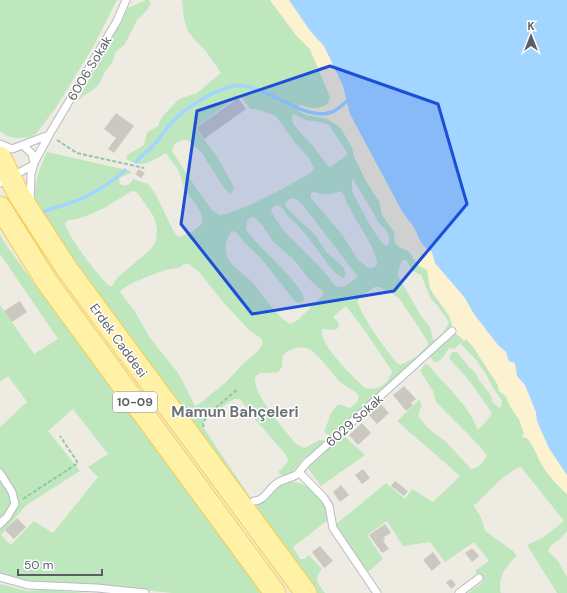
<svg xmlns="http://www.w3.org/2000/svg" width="567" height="593" viewBox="0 0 567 593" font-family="'DM Sans',sans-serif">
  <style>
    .green { fill: #bee7be; fill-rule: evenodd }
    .sand { fill: #fcf2d0 }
    .water { fill: #a2d5ff }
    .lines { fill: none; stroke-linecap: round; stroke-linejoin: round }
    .stream { stroke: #a2d5ff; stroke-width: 3.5 }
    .building { fill: #cbc8c2 }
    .service-casing { stroke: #b8bbc0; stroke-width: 9 }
    .primary-casing { stroke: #f7cb53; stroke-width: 23 }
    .path { stroke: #95c6a4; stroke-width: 2; stroke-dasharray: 4 2; stroke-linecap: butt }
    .service { stroke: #fff; stroke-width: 7 }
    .primary { stroke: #fff2a7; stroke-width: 21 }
    .marked { fill: #1d4ed8; fill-opacity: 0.2; stroke: #1d4ed8; stroke-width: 3; stroke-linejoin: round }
    .labels { text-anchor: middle; stroke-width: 3; stroke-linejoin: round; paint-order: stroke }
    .shield { fill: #fff; stroke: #8c8f92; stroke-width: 1 }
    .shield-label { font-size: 12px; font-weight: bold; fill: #5b5f64 }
    .street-label { font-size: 13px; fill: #5b5f64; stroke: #fff }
    .quarter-label { font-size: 15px; font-weight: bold; fill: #6c7176; stroke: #fff }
  </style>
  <rect width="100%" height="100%" fill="#eeece2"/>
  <path class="green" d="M 0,0 L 117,0 L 93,47 L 57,106 L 36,134 C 29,139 13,139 5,135 C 3,134 2,132 0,131 Z
    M 146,0 L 149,0 L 151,3 L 147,10 L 137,20 L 125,44 L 115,53 L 113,61 L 105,72 L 99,84 L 93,90 L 82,97 L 77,102 L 128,8 Z
    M 182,0 L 270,0 L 296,35 L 310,49 L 328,92 L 330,98 L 328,104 C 319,110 310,109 300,105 L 298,111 L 307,115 L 325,118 L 332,122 L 340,127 L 352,147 L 354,156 L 366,181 L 380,203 L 382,215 L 395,233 C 392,250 400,244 409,252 C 413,255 414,262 418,265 C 420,267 424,268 427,270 C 429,277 428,285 432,292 C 440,305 449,312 454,328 L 333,437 L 324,432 L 331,413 L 338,404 L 350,408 L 358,401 L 359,396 C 354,389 345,387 339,381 C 333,374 316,352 309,349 C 300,345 289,349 283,355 L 282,367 L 278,372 C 272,374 262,371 257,375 C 245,386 288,433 295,443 L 301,447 L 305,448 L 319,440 L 323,440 L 323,445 L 303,459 L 295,469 L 288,475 L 281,475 L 278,472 L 288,462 L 287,456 L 253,417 L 240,399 L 234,399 L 205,418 L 202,424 L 203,427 L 256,506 C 265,503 267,497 274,490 C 289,476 304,482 317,495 C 323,502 330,511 328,520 L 293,547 L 300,559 L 304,559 L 309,555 L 322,569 C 313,580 318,583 325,593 L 309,593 L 166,398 L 35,205 C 34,183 38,171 47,152 L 131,171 L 131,173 L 119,178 L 120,184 C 125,187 131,185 133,179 L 148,184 L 155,193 L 174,232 L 179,237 L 193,231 L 202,224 C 205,212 192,201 186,191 C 182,184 181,175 177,168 C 174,163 169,159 166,153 C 152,161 142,169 126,159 L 127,155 L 144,145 C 148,129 145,134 158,126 L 161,118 L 178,100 L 182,98 L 197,93 L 221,73 L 205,50 L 193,38 L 188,31 L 184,19 ZM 240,95 L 250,109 L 256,109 L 276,116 L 296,144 L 308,157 L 314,168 L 312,172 C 288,186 263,200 237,210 C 231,212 226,215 219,215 L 212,210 L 196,188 L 172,151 C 174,142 179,140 188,140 L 201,152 L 225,189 L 231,195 L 234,187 L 216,155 L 195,128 ZM 293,114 L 306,120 L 320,122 L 329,125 L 348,154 L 331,167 L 328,166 L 312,145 L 294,125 L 292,119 ZM 352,178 L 361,192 L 379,223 L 387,232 L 389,236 L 389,244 L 386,246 L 382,243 L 369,224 L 352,191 ZM 132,191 L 136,192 L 139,195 L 154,217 L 157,228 L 156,241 L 151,249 L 118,277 L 111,287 C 102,282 66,234 65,223 L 68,220 L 77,219 L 89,215 L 106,207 ZM 341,191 C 345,195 345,200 348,205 C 355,220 377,249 377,265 L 373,268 L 369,268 L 358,260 L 343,236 L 311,198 L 311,193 L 315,192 C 324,196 331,195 341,191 ZM 292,198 L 296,199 L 303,205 L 358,277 L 343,287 L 335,286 L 323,270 L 284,231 L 271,212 L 272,208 L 276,205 C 283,206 284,212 289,217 C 299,226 308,237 316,248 C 324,258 331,272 343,278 L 346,275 L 343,267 L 326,252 L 316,236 L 286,207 L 285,203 L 288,200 ZM 254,217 C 262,223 267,233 273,241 C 280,249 289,254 296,262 C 306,275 309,281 323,291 L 323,295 L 298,320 L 290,324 C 273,314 264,294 250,280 C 242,273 232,267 228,258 C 224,249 226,238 232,231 L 236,232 L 244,242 L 260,257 L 293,299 L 296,302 L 300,303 L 304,300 C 304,287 268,255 258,244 C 254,240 250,234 246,230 L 247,220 L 250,218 ZM 402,260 L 406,260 L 413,271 L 421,275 L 431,299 L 437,305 L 449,322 C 446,329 440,338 433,340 L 430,327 L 421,316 L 398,276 L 398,272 ZM 184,264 L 189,264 L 199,272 L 223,302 L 250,331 L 261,338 L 263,343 L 258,351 L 244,363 L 225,383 L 199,404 L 195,406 L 179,374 L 150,338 L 134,310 L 120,292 C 127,283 152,275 163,271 C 171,268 178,270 184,264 ZM 375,287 L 379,287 L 391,293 L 399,298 L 427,340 L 428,345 L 416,357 L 400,365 L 397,363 C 382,345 366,323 357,301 L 363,295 ZM 346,306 L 365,331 L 392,371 C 388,384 379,391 365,388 C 353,377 319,345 322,329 L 335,330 L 338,328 L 339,323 L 333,317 Z
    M 0,235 L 6,245 L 263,593 L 172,593 L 84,584 L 30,581 L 0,573 L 0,427 L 27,402 L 8,376 L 0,382 L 0,305 L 34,354 L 58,339 L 0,254 ZM 73,409 L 108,454 L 88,467 L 98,477 L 53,533 L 34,521 L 11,545 L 1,535 L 25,506 L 80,471 L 48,431 Z
    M 454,332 L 461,338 L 466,339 L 474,348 L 487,369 L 494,379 L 498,385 L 498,389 L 506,397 L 511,408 L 519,419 L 524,433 L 523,437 L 527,438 C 534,446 537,456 542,465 C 546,473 560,488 567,494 L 567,531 L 559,540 L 551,545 L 548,551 L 558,561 L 567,577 L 567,593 L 557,593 L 527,545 L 544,537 L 564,521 L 521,467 C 511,468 485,494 478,503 L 473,505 C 478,511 484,523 485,531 L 513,551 L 517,556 C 506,565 497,579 501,593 L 468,593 L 483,582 L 475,571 L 489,561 L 474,542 L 445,562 L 430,542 L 403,546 L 387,521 L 367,535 L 383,559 L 368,572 L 335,525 L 386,483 L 405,499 L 412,489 L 433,502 L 460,476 L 397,421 L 420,399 L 421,407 L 418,416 L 428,428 L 446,442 L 471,469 C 479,468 484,462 487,455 L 469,435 L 436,402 L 433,391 L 420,371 L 425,364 L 429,366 C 444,384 470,406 477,429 L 479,429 L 489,418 L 492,413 L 471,383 L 449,358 L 452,352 L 457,352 L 470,368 L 475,372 L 479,380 L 490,394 L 493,403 L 500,408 L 501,407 L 502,401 L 493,388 L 487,376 L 477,361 L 460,343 L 454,349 L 449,348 C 445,354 442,362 434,362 L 429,355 Z
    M 341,433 L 365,455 L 321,486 L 307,467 Z
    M 0,584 L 27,591 L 45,590 L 89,593 L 0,593 Z"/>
  <path class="sand" d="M 270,0 L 289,0 L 311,32 L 324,46 L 343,86 L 350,114 L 403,213 L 413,226 L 420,241 L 432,252 L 435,263 L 465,298 L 474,314 L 498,345 L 506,352 L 509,361 L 515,363 L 517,376 L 525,385 L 536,412 L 537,421 L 549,448 L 567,475 L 567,494 C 560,488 546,473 542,465 C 537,456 534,446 527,438 L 522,437 L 524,433 L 519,419 L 511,408 L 506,397 L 502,392 L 500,393 L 498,385 L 474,348 L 466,339 L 464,341 L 460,336 L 454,332 L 449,314 L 430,288 L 427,270 L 419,266 L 409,251 L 399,247 L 394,239 L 395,233 L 382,215 L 380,203 L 366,181 L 354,156 L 352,147 L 340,127 L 332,122 L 325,118 L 307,115 L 297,110 L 300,105 C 310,108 319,110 328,104 L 330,98 L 328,92 L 310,49 L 296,35 Z"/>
  <path class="water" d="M 289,0 L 567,0 L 567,475 L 549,448 L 537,421 L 536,412 L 525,385 L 517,376 L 515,363 L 509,361 L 506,352 L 498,345 L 474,314 L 465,298 L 435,263 L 432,252 C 420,247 419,235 413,226 C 410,221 406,217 403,213 L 350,114 L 343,86 L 324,46 L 311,32 Z"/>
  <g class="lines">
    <path class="stream" d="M 136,162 C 141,156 147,152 152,147 C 159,139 166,129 173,121 C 187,107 214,90 233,86 C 264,81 302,123 332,112 C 338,110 342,105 347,101
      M 43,212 C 50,208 57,208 64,205 C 86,198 108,186 125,170"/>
  </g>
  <path class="building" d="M 238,98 L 246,109 L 204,139 L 196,128 Z
    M 116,113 L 134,126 L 114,153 L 108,149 L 116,138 L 104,129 Z
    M 139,169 L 145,173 L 141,178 L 135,174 Z
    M 20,301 L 27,312 L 12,322 L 4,311 Z
    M 404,386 L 416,399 L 411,403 L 413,405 L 406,411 L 393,395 Z
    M 378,401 L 389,413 L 377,424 L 366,412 Z
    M 362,423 L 371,433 L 358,445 L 349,435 Z
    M 363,469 L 370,478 L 362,484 L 355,475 Z
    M 395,481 L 408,491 L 404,496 L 391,486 Z
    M 341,485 L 349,495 L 340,502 L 333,492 Z
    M 17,518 L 26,527 L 14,539 L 5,530 Z
    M 385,524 L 391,533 L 384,537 L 385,539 L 383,541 L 389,549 L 382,553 L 369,535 Z
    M 320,546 L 333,561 L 324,568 L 312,552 Z
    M 471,549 L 473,549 L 479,556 L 472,562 L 465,553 Z
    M 433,552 L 441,563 L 432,571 L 423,560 Z
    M 451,579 L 456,585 L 451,589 L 446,582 Z"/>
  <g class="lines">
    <defs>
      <path id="service" d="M 0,144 L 12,149 L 49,135
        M 23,145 L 32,154 L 34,163
        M 0,183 L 33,165
        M 30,203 L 31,174 L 34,163 L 49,135 L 117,21 L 126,0
        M 299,472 L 324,498 L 329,506 L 333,528 L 377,593
        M 0,473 L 12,492 L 15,504 L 7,517 L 0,524
        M 254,501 C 264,501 268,490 276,484 C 282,479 289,479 296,475 C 302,471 303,464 311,459 L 452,331
        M 0,577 L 28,585 L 97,588 L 145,593
        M 459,593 L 479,578"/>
      <path id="primary" d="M 0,157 L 19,195 L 67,269 L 306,593
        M 0,207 L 47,282 L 275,593"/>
    </defs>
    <use href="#service" class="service-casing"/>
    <use href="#primary" class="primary-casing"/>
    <path class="path" d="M 57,140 L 77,153 L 144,168
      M 204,427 L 203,424 L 207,415 L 238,389
      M 23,499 L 78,463 L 60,436"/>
    <use href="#service" class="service"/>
    <use href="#primary" class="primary"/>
  </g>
  <path class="marked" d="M 330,66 L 438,104 L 467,204 L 394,291 L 252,314 L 181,224 L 197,111 Z"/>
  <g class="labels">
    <rect class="shield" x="113" y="392" width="44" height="20" rx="3"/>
    <g class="shield-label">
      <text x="135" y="406">10-09</text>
    </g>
    <g class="street-label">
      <text transform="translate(89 68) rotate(-59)" y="5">6006 Sokak</text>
      <text transform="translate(119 340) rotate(54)" y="5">Erdek Caddesi</text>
      <text transform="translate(354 420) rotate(-42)" y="5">6029 Sokak</text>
    </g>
    <g class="quarter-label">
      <text x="235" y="417">Mamun Bahçeleri</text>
    </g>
  </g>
  <g transform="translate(531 36)" stroke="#ffffff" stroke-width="3" paint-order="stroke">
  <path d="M0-3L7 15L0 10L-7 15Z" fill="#5b5f64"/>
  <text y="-6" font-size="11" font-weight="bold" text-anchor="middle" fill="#5b5f64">K</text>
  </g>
  <path d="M18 569v6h84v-6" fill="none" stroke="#5b5f64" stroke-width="2"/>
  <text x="24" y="569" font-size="12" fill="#5b5f64" stroke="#ffffff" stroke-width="3" paint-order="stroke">50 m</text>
</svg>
